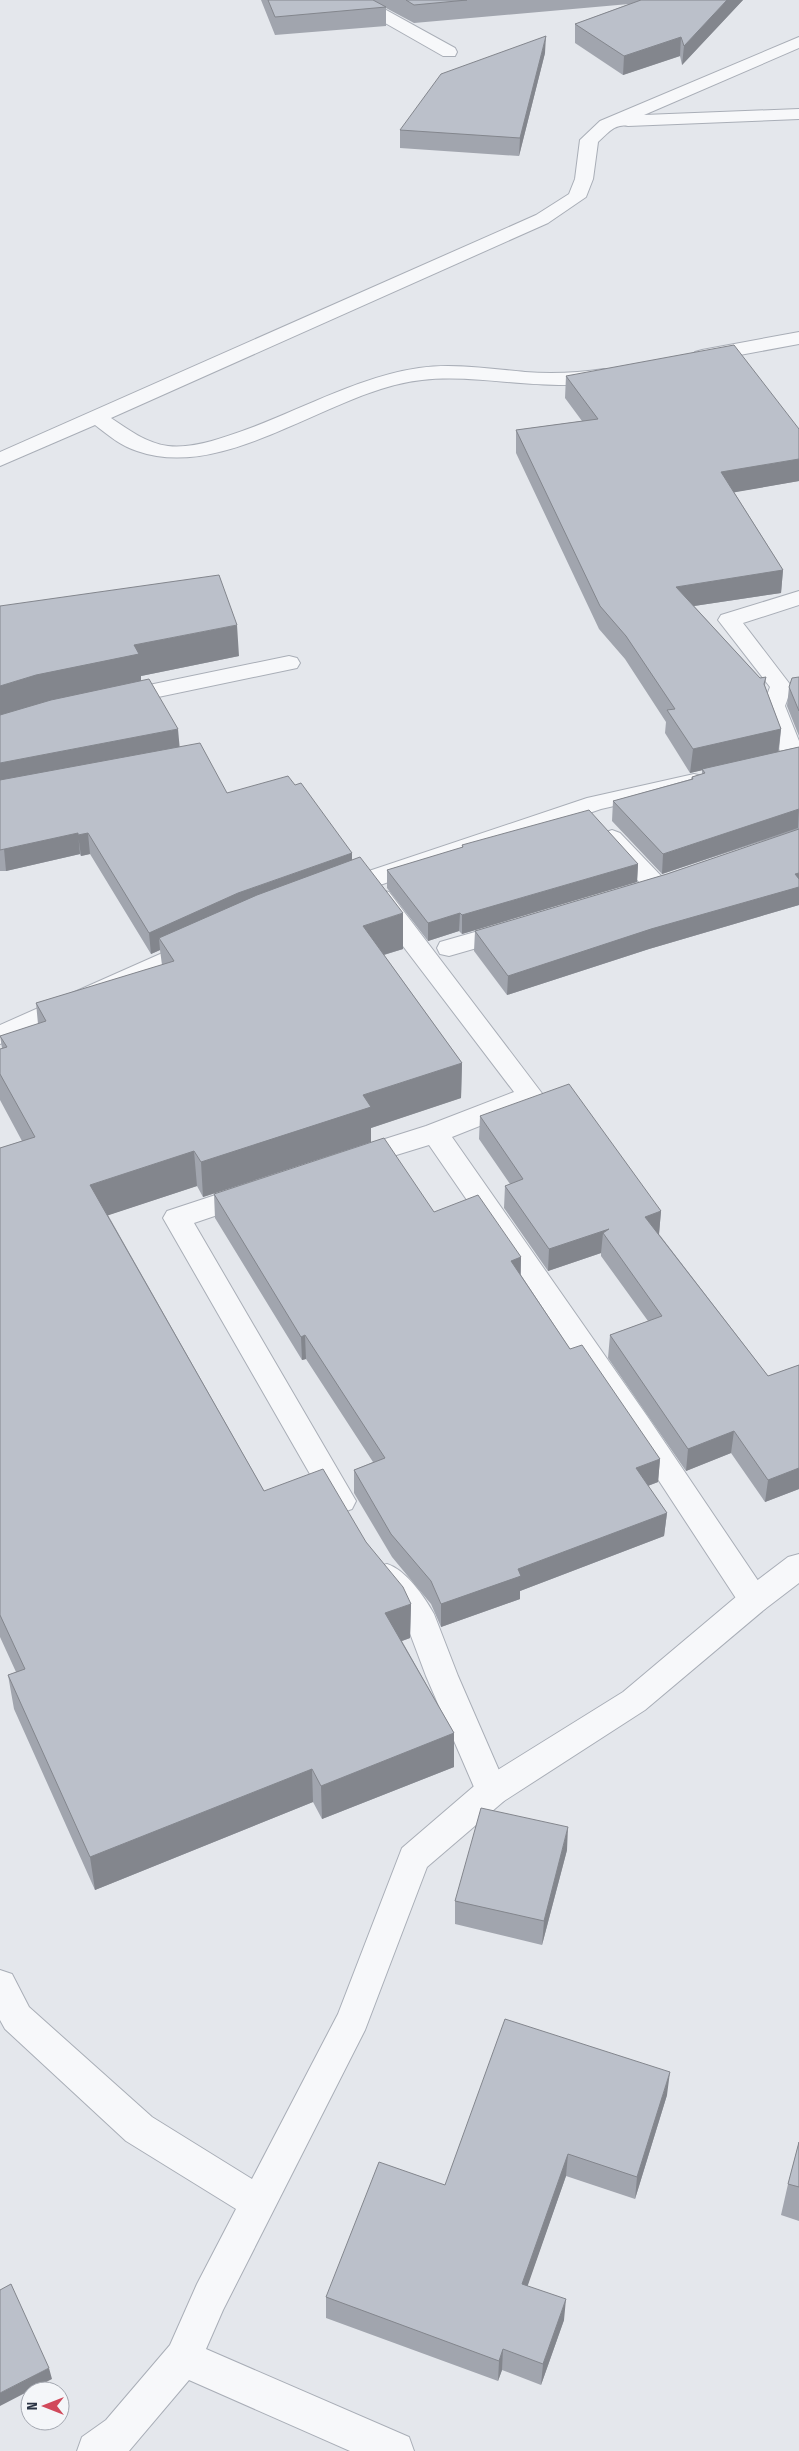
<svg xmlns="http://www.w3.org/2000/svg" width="799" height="2451" viewBox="0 0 799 2451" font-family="'Fira Sans Condensed',sans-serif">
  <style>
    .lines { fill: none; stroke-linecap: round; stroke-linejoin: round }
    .service-casing { stroke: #a9aeb7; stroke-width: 2 }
    .minor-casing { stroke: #a9aeb7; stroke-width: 2 }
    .service { fill: #f7f8fa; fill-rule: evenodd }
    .minor { fill: #f7f8fa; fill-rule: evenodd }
    .wall { fill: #a1a5ae }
    .shaded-wall { fill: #83868d }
    .building { fill: #bbc0ca; stroke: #83868d }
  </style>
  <rect width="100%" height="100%" fill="#e4e7ec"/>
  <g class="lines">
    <defs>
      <path id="service" d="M 289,656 L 297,658 L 300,663 L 297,668 L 120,705 L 112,703 L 109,698 L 112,693 L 120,691 Z
        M 612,830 L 620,833 L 665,880 L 668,886 C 661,897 635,903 622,900 L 619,894 L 622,888 L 640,883 L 600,838 L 604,833 Z
        M 380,890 L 389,892 L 544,1096 L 540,1102 L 452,1137 L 647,1416 L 765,1591 L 769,1600 L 765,1609 L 754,1612 L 743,1609 L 627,1432 L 429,1145 L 354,1168 L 344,1166 L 341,1159 L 344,1152 L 426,1126 L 514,1092 L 371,904 L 368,898 L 371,892 Z
        M 510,922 L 519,924 L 522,930 L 519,936 L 449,956 L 440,954 L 437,948 L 440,942 Z
        M 249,1184 L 259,1187 L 263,1194 L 259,1201 L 194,1223 L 356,1501 L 352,1509 L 341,1513 L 330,1509 L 163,1218 L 167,1211 Z
        M 387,1564 C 406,1570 424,1596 434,1614 L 458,1676 L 508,1791 L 504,1801 L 492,1805 L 480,1801 L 426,1676 L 405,1620 L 372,1576 L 376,1567 Z"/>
      <path id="minor" d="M 348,0 L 368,0 L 455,48 L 457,52 L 455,56 L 443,56 L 350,3 Z
        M 799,37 L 799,48 L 644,115 L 799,109 L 799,119 L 628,126 C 615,123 607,134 598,142 L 593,179 L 586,197 L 548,223 L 111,418 C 129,430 146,443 168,446 C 193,449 222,438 245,430 C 303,409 358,377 419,368 C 454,363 490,369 525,372 C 552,374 577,373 604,369 L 611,371 L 614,375 L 611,379 C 549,395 485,373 422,380 C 333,389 227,483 137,451 C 121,446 108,435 95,425 L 0,466 L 0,452 L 536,215 L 569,194 L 575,179 L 580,140 L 600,121 Z
        M 799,332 L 799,344 L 702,362 L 695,360 L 692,356 L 695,352 L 702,350 Z
        M 799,591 L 799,605 L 743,623 L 792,687 L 785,706 L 799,741 L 799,764 L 768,771 L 760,769 L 756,764 L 760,759 L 781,754 L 763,706 L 770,687 L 718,620 L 721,615 Z
        M 694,774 L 702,776 L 706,781 L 702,786 L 601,809 L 348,896 L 339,898 L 330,896 L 327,890 L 330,884 L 587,798 Z
        M 194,939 L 203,941 L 206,947 L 203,953 L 0,1044 L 0,1025 Z
        M 799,1554 L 799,1583 L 765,1609 L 645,1710 L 504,1801 L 427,1867 L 365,2030 L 223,2310 L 206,2349 L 409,2437 L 414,2451 L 350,2451 L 189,2380 L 129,2451 L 77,2451 L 82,2437 L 106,2420 L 170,2345 L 197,2284 L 236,2209 L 126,2141 L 5,2029 L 0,2020 L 0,1970 L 12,1974 L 29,2007 L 152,2117 L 252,2179 L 338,2014 L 402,1848 L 480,1781 L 623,1692 L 743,1591 L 788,1557 Z"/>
    </defs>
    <use href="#service" class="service-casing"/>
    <use href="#minor" class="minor-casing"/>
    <use href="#service" class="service"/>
    <use href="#minor" class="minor"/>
  </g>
  <path class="wall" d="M 261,0 L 743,0 L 682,65 L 680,56 L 623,75 L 575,43 L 575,24 L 629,4 L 414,23 L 386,8 L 386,26 L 275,35 Z
    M 545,53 L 519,156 L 400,148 L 400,130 Z
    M 566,376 L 799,429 L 799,481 L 734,492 L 783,570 L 781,593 L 694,606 L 760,678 L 766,677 L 765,686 L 781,729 L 779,751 L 799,747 L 799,829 L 662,874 L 612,821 L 613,801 L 691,779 L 692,777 L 702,774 L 702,770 L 690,773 L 665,733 L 666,722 L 625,659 L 599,629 L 516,453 L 516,430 L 582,421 L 565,398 Z
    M 0,606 L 239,656 L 141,676 L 141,681 L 179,747 L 227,793 L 295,785 L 352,853 L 352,860 L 403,949 L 384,955 L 462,1063 L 461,1098 L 371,1128 L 371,1142 L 203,1197 L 197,1186 L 108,1215 L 264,1491 L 366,1542 L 411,1604 L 410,1638 L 402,1641 L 454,1733 L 454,1767 L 322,1819 L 313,1802 L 95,1890 L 14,1709 L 8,1675 L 16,1672 L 0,1637 L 0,1148 L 22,1141 L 0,1100 L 0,1074 L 2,1048 L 0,1036 L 38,1024 L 36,1003 L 162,965 L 160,950 L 151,954 L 90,854 L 81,856 L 80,854 L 6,871 L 0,871 Z
    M 799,677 L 799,736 L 787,706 L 789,687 Z
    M 799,829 L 799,905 L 649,949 L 507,995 L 474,951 L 475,931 L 667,874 Z
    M 462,845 L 638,864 L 637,882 L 462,934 L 459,931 L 428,941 L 387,888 L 387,870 L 462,848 Z
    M 480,1116 L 661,1211 L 659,1234 L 768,1376 L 799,1365 L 799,1489 L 765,1502 L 731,1453 L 686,1471 L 608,1358 L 610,1335 L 648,1321 L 601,1256 L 601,1253 L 548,1271 L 504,1208 L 505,1186 L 510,1184 L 479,1139 Z
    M 214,1194 L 434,1212 L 521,1257 L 521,1275 L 570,1349 L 660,1459 L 658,1482 L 648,1486 L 667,1513 L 664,1536 L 520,1591 L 520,1599 L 441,1627 L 431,1604 L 392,1557 L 354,1493 L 354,1470 L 373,1462 L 306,1359 L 302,1360 L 215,1218 Z
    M 567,1850 L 542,1945 L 455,1924 L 455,1901 Z
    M 667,2095 L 635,2199 L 566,2176 L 527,2286 L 564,2320 L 541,2385 L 502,2370 L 498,2381 L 326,2318 L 326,2297 L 445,2185 Z
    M 799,2142 L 799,2221 L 781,2215 L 788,2184 Z"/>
  <path class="shaded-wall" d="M 727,0 L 743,0 L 682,65 L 684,46 Z
    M 546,36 L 545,53 L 519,156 L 520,138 Z
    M 681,37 L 680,56 L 623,75 L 624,56 Z
    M 799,459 L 799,481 L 719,495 L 721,472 Z
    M 783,570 L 781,593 L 674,609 L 676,587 Z
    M 237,625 L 239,656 L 141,676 L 141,685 L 0,719 L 0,686 L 134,645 Z
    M 178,729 L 180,751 L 0,785 L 0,763 Z
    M 781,729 L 778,753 L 690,773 L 693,749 Z
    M 799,809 L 798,828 L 662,874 L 663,854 Z
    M 78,833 L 80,854 L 6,871 L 4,849 Z
    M 88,833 L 90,854 L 81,856 L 78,835 Z
    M 352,853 L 352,875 L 159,938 L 160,950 L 151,954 L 149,933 L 238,893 Z
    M 638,864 L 637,882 L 462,934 L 462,915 Z
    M 799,873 L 799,905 L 649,949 L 507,995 L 508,976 Z
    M 403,913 L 403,949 L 363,961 L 363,926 Z
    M 460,913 L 459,931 L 428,941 L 428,923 Z
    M 462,1063 L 461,1098 L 371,1128 L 371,1142 L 203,1197 L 201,1162 L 363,1095 Z
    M 194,1151 L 197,1186 L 94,1220 L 90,1185 Z
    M 661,1211 L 659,1234 L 643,1239 L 645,1217 Z
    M 609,1229 L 603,1233 L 601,1253 L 548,1271 L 549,1249 Z
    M 521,1257 L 520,1281 L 511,1261 Z
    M 305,1335 L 306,1359 L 302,1360 L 301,1337 Z
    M 734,1431 L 731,1453 L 686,1471 L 688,1449 Z
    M 660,1459 L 658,1482 L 634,1491 L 636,1468 Z
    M 799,1468 L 799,1489 L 765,1502 L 768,1480 Z
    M 667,1513 L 664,1536 L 520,1591 L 520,1599 L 441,1627 L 441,1604 L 518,1569 Z
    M 411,1604 L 410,1638 L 385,1647 L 385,1613 Z
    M 454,1733 L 454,1767 L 322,1819 L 321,1786 Z
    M 312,1769 L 313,1802 L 95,1890 L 90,1857 Z
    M 568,1827 L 567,1850 L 542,1945 L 544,1921 Z
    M 670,2072 L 667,2095 L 635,2199 L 637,2177 Z
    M 568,2154 L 566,2176 L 521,2305 L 522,2284 Z
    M 566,2299 L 564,2320 L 541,2385 L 543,2364 Z
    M 503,2349 L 502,2370 L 498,2381 L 499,2361 Z
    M 49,2368 L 52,2379 L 0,2406 L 0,2393 Z"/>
  <path class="building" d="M 268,0 L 373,0 L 386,7 L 275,17 Z
    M 406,0 L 467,0 L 414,5 Z
    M 641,0 L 727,0 L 684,46 L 681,37 L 624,56 L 575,24 Z
    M 546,36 L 520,138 L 400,130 L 441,74 Z
    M 734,345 L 799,429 L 799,459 L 721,472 L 783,570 L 676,587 L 760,678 L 766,677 L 764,684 L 781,729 L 693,749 L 667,710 L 675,709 L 626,636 L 600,606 L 516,430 L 598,419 L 566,376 Z
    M 219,575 L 237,625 L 134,645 L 139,654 L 36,675 L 0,686 L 0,606 Z
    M 799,677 L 799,711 L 789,687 L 792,678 Z
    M 149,679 L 178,729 L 0,763 L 0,715 L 51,700 Z
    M 200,743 L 227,793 L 288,776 L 295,785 L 301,783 L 352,853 L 238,893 L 149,933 L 88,833 L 78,835 L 78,833 L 0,850 L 0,780 Z
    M 799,747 L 799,809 L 663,854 L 613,801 L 693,779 L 692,777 L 705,773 L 702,769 Z
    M 589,810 L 638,864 L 462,915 L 460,913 L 428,923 L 387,870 L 463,847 L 462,845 Z
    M 799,829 L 799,873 L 795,874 L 799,879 L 799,887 L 651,929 L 508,976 L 475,931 L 667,874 Z
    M 360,857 L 403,913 L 363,926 L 462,1063 L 363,1095 L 371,1107 L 201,1162 L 194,1151 L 90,1185 L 264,1491 L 323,1469 L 366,1542 L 403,1587 L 411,1604 L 385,1613 L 454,1733 L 321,1786 L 312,1769 L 90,1857 L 8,1675 L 25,1669 L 0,1615 L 0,1148 L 35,1137 L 0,1074 L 0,1049 L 7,1047 L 0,1036 L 46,1021 L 36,1003 L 174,961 L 159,938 L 257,895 Z
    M 569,1084 L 661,1211 L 645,1217 L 768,1376 L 799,1365 L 799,1468 L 768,1480 L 734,1431 L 688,1449 L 610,1335 L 662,1316 L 603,1233 L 609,1229 L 549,1249 L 505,1186 L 523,1179 L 480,1116 Z
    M 384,1138 L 434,1212 L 478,1195 L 521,1257 L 511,1261 L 570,1349 L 582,1345 L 660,1459 L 636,1468 L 667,1513 L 518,1569 L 521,1576 L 441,1604 L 431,1581 L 391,1534 L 354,1470 L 385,1458 L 305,1335 L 301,1337 L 214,1194 Z
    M 481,1808 L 568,1827 L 544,1921 L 455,1901 Z
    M 505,2019 L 670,2072 L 637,2177 L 568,2154 L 522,2284 L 566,2299 L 543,2364 L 503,2349 L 499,2361 L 326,2297 L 379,2162 L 445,2185 Z
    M 799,2142 L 799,2187 L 788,2184 Z
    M 11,2284 L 49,2368 L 0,2393 L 0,2290 Z"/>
  <g transform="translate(45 2406) rotate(270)"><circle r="24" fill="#f4f6f9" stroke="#a4a8b1"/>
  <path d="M0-4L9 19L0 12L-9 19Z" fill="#d1495b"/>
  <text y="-8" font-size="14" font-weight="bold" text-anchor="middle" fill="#2b3445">N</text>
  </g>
</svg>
